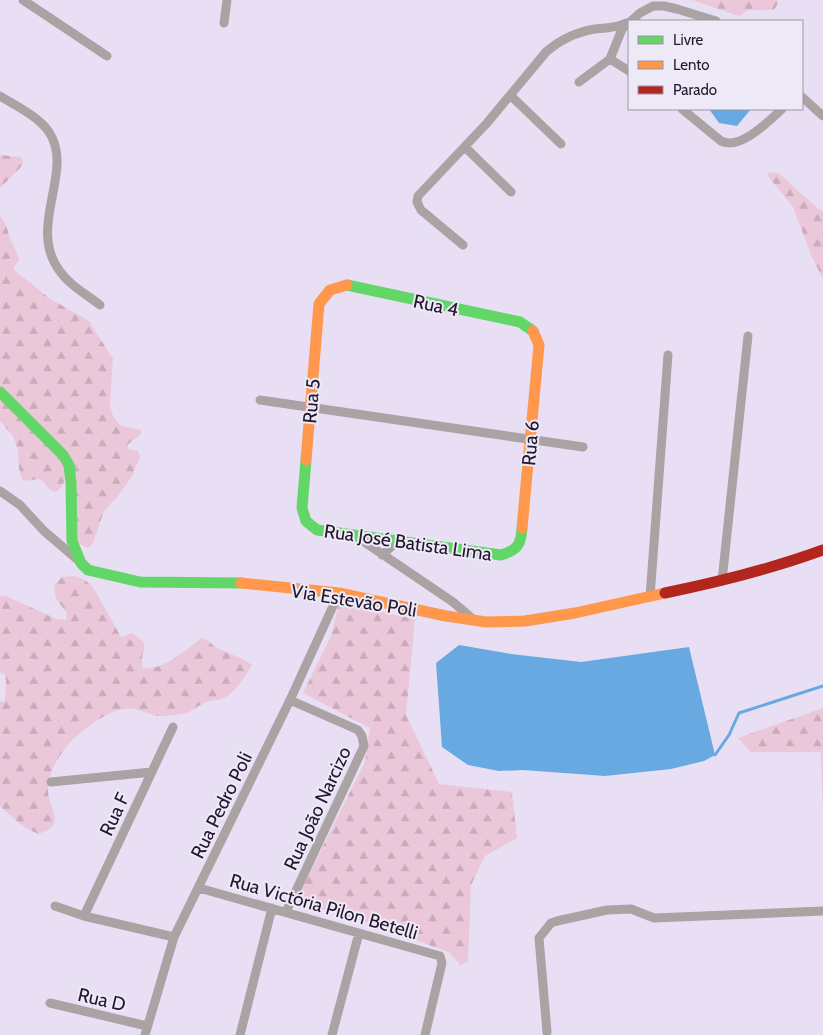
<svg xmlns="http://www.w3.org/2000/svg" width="823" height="1035" viewBox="0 0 823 1035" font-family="Cabin,sans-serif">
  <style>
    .forest { fill: url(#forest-firs) }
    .water { fill: #67a9e0 }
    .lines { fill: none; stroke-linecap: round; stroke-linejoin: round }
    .stream { stroke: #67a9e0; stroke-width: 3 }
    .street { stroke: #aaa2a3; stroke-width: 9 }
    .fast { stroke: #63d668; stroke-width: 11 }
    .slow { stroke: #ff974d; stroke-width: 11 }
    .jam { stroke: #b3261e; stroke-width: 11 }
    .labels { text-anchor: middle; stroke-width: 4; stroke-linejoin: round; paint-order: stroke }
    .street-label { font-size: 19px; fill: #22172f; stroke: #eee9f6 }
  </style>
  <defs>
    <pattern id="forest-firs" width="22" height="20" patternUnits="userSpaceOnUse" patternTransform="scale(1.25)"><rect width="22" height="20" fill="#ebc8d9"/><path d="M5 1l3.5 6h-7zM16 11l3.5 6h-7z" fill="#c9abbb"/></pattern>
  </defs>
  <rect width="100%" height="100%" fill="#e8dff5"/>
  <path class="forest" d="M 692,0 L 777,0 L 778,3 L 774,10 L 748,10 L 739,16 Z
    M 0,155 L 21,157 L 23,161 L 22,166 L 0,188 Z
    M 773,172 L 780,174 L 815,206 L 823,212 L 823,279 L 811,255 L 793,207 L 767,175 L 768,173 Z
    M 0,216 C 8,225 6,228 10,238 C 13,247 18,251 19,261 L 14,266 L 14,270 L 49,298 L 89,321 L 113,359 L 110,405 L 113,416 L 119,424 L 126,427 L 141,430 L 140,435 L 127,445 L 129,449 L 138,451 L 140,457 L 132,476 L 119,495 L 104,511 L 93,543 L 88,548 L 76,542 L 67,469 L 63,485 L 56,492 L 50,490 L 41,479 L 23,481 L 19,469 L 18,450 L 13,436 L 0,421 Z
    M 75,576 L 85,580 L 93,587 L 121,637 L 123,637 L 132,633 C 155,647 138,649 143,668 C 164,671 186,649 202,638 C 209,640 213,646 219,649 C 230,654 241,657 252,665 C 245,676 239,687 229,695 C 223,700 214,700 207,702 C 200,704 194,710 187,713 C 179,715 168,716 160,716 C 152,716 143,711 135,709 C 118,706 102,717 89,726 C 70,739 50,763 48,787 C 46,807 70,825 38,834 L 21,825 L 0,806 L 0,702 L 5,701 L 6,681 L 5,675 L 0,672 L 0,596 L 6,596 L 57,619 L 66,620 L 67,613 L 56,599 L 54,586 L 62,577 Z
    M 339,603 L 415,619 L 406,715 L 439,784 L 512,792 L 517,838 L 485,856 L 471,885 L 468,962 L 460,965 L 449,952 L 437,948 L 376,925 L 295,902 L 365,762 L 370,728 L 303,693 L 331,636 Z
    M 823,708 L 823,814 L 821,752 L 751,752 L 738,738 Z"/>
  <path class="water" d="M 709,109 L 751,109 L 737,126 L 719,123 Z
    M 459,645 L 511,654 L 581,662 L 689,647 L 715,755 L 704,761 L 671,769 L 605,776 L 523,770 L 499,771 L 468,765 L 442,747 L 436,663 Z"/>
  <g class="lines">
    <path class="stream" d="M 715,755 L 729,735 L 739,713 L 823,686"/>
    <path class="street" d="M 23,0 L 107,56
      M 224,23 L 227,0
      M 610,59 L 622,29 L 640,13 L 653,6 L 664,6 L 677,9 L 716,21
      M 579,82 L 610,59 L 629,71
      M 510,95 L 561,144
      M 0,96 C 16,106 38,116 49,132 C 75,171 27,226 59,270 C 69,285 86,294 100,305
      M 802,97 L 823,116
      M 682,109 L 721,141 C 740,151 770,120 782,109
      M 465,147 L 511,192
      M 463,245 L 421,210 L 417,202 L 418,196 L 487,123 L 546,52 C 561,39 576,32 595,29 C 606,28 616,28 626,23
      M 260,400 L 583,447
      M 0,491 L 20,505 L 44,531 L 78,560
      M 354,535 L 453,602 L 474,620
      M 382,555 L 399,540
      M 722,581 L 748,336
      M 650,597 L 668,355
      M 51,782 L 152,772
      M 199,888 L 440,956 L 442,963 L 425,1035
      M 55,906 L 84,916 L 174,937
      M 286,912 L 364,746 L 362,736 L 358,730 L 290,700
      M 84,916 L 173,727
      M 50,1003 L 147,1026
      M 547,1032 L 539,938 L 551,923 L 557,921 L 607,910 L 631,909 L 654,918 L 823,911
      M 145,1035 L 174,937 L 290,700 L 339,593
      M 240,1035 L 272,908
      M 332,1035 L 359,933"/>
    <path class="fast" d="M 347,285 L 520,322 L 533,331
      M 0,392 L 63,455 L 69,465 L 71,483 L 72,541 L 81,563 L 88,570 L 140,582 L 241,583
      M 306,460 L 302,508 L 306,521 L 317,530 L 501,555 C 518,550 521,544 522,528"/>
    <path class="slow" d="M 306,460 L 319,304 L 330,290 L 347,285
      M 522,528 L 539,345 L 533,331
      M 241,583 L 339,593 L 446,616 L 486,622 L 525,621 L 575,613 L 665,593"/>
    <path class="jam" d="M 665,593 C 719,582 771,569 823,550"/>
  </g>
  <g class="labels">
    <g class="street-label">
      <text transform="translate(436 305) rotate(12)" y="7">Rua 4</text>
      <text transform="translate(311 401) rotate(-85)" y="7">Rua 5</text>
      <text transform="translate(530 443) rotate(-85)" y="7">Rua 6</text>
      <text transform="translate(408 542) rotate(8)" y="7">Rua José Batista Lima</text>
      <text transform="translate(354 600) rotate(9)" y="7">Via Estevão Poli</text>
      <text transform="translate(221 805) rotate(-64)" y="7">Rua Pedro Poli</text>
      <text transform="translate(317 808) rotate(-65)" y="7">Rua João Narcizo</text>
      <text transform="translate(114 814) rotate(-65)" y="7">Rua F</text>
      <text transform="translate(324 906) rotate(16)" y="7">Rua Victória Pilon Betelli</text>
      <text transform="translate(102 999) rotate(13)" y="7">Rua D</text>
    </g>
  </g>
  <rect x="628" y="20" width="175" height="90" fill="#eee9f6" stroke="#9c95a6"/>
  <rect x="638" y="36" width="25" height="8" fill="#63d668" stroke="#9c95a6"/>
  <text x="673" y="45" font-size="15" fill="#22172f">Livre</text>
  <rect x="638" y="61" width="25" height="8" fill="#ff974d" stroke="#9c95a6"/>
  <text x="673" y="70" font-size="15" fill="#22172f">Lento</text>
  <rect x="638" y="86" width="25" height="8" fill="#b3261e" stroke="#9c95a6"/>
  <text x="673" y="95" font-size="15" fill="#22172f">Parado</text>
</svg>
